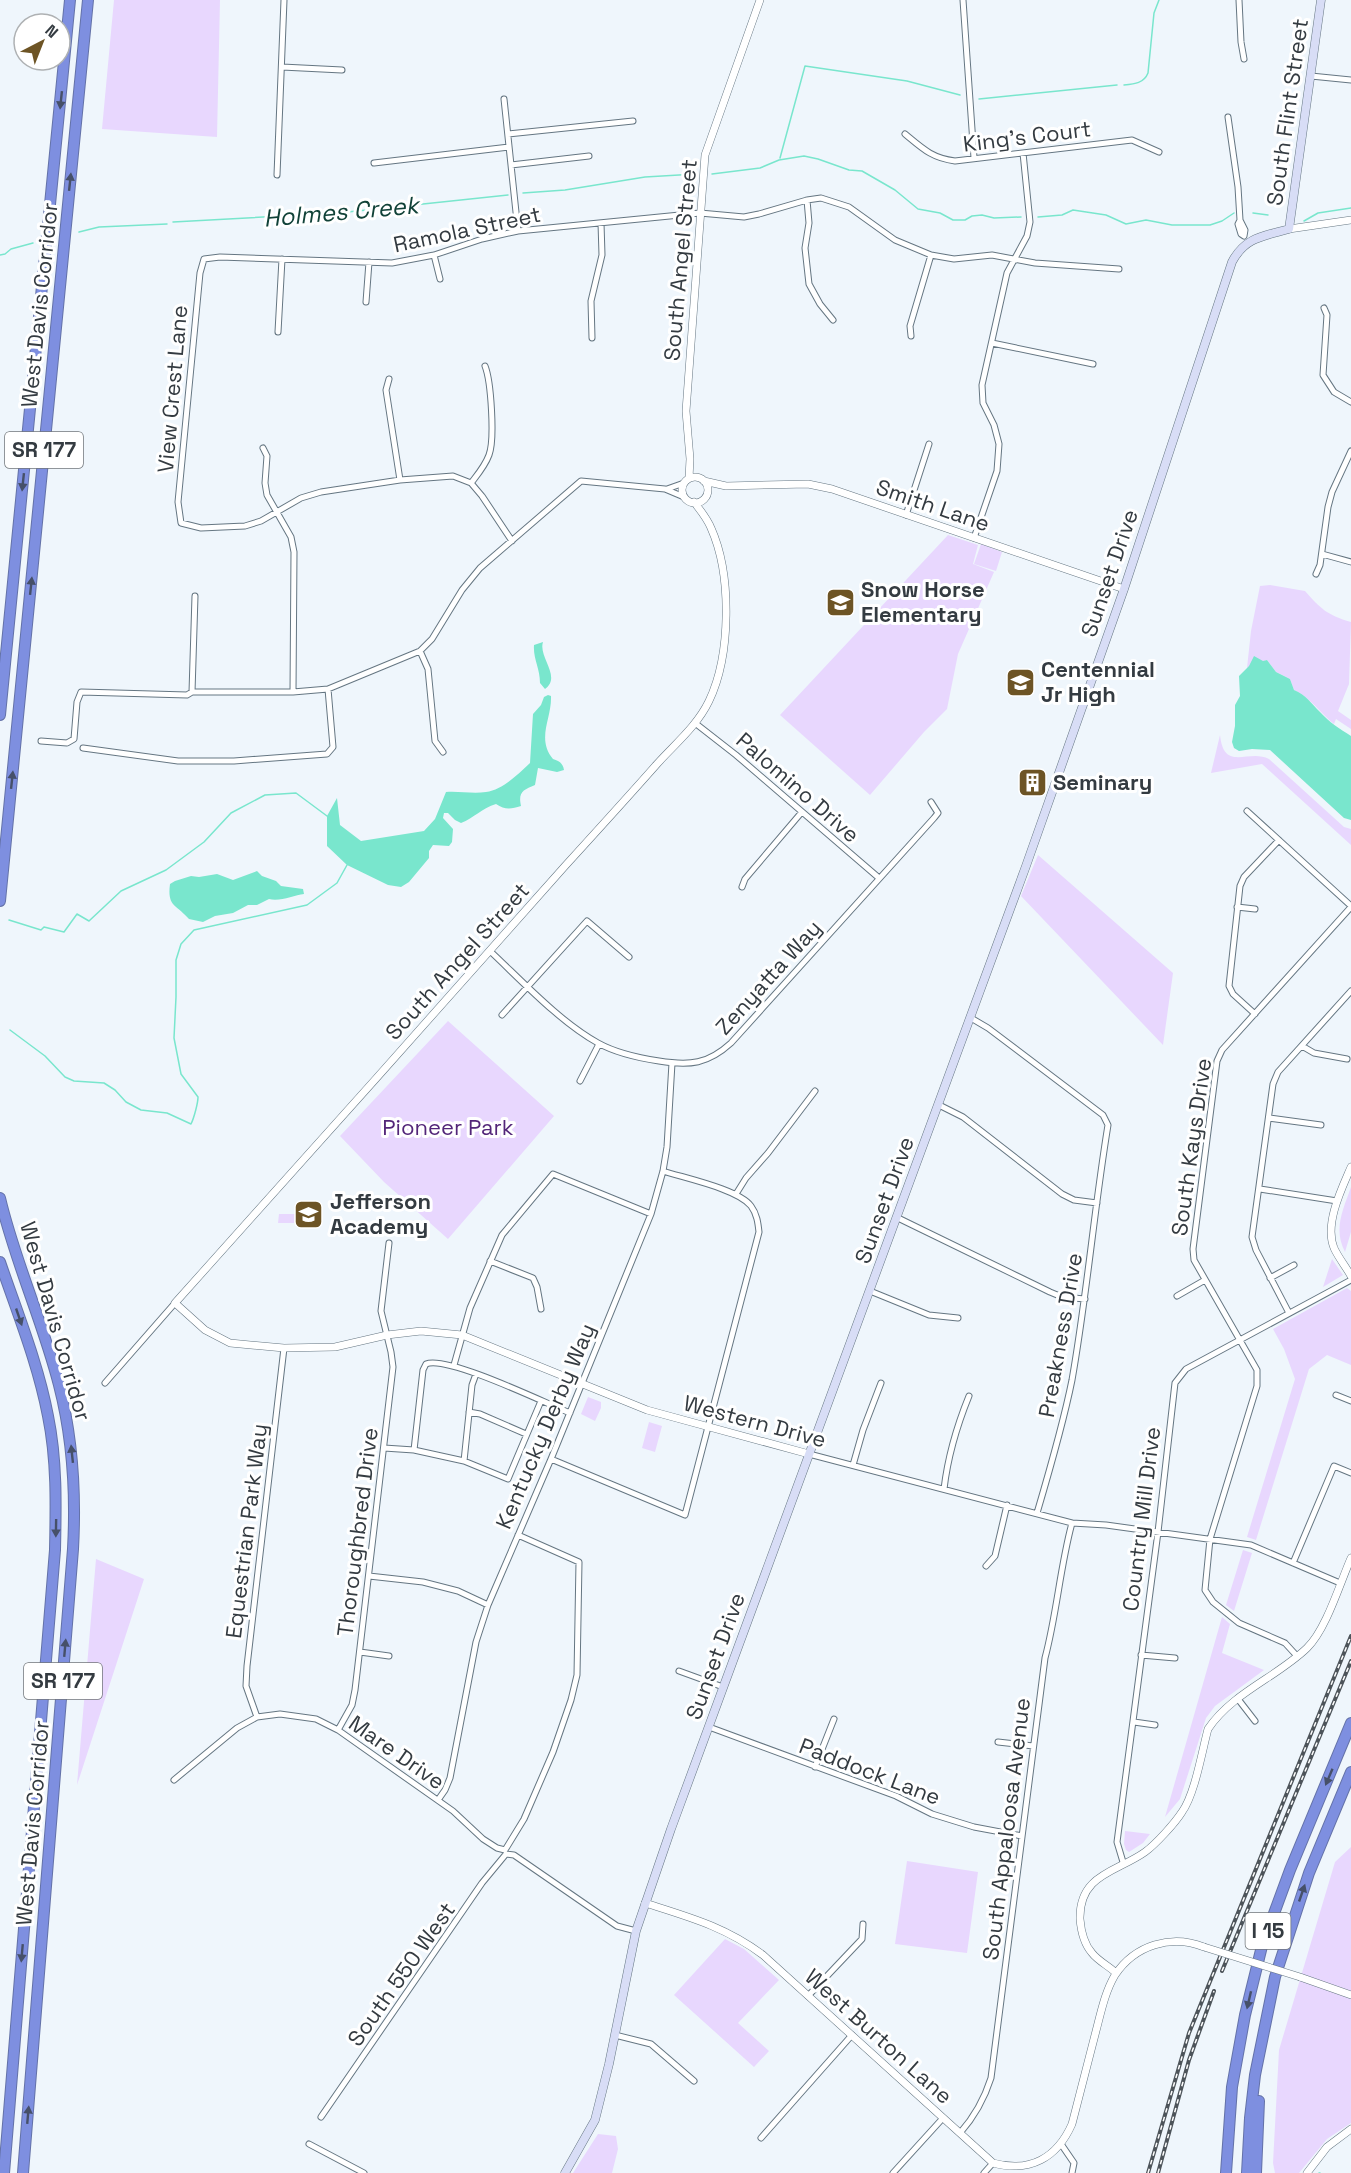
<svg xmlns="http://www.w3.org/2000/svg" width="1351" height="2173" viewBox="0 0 1351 2173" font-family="'Space Grotesk',sans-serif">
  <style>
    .green { fill: #e8d7fe }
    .water { fill: #79e6cd }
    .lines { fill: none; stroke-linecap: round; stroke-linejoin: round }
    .stream { stroke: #79e6cd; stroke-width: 1.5 }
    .minor-casing { stroke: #657682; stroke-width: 7 }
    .tertiary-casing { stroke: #657682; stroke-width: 8 }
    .secondary-casing { stroke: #657682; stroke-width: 9 }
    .motorway-casing { stroke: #6472a8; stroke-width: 12 }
    .minor { stroke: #fff; stroke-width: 5 }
    .tertiary { stroke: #fff; stroke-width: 7 }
    .secondary { stroke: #d8ddf6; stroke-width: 8 }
    .motorway { stroke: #7e8fe0; stroke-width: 10 }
    .rail-casing { stroke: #4d545a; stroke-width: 4 }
    .rail { stroke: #fff; stroke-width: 1.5; stroke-dasharray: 4.5; stroke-linecap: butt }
    .tertiary-bridge-casing { stroke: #657682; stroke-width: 8; stroke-linecap: butt }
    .tertiary-bridge { stroke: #fff; stroke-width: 7 }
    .oneway { fill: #465069 }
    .labels { text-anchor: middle; stroke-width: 6; stroke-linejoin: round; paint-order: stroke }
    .shield { fill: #fff; stroke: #71767a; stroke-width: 1.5 }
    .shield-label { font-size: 21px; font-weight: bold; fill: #343b41 }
    .street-label { font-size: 22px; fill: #343b41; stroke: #fff }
    .poi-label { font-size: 22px; font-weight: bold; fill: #343b41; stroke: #fff; text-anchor: start }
    .park-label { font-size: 22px; fill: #532679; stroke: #fff }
    .water-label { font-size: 24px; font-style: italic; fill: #114238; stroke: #fff }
  </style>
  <rect width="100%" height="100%" fill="#eff6fc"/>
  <path class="green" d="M 114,0 L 220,0 L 217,137 L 102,129 Z
    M 948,535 L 978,545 L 973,564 L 994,572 L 958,654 L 947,709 L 924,732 L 870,795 L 780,715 Z
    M 981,544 L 1002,552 L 996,571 L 974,564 Z
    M 1270,585 L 1305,591 C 1321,609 1327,615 1351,622 L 1349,684 L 1338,711 L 1351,720 L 1351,729 L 1336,719 L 1334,724 C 1320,713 1310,697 1294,690 L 1290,679 L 1276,672 L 1267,660 L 1247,668 L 1251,631 L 1260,586 Z
    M 1220,735 C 1224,773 1249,748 1269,759 L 1344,827 L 1351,829 L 1351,845 L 1262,764 L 1211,773 Z
    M 1038,855 L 1173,973 L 1163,1045 L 1021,896 Z
    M 448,1021 L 554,1116 L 448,1239 L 384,1182 L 340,1136 Z
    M 1351,1187 L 1351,1232 L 1345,1252 C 1333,1229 1343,1210 1351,1187 Z
    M 279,1214 L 295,1214 L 294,1223 L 278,1223 Z
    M 1332,1259 L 1343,1275 L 1323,1287 Z
    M 1347,1288 L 1351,1291 L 1351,1365 L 1327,1355 L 1309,1369 L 1256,1540 L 1247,1537 L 1295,1379 L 1284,1349 L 1273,1329 Z
    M 588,1397 L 601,1402 L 601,1408 L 595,1421 L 581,1414 Z
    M 649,1422 L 662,1426 L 655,1452 L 642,1448 Z
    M 1243,1550 L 1252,1553 L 1234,1611 L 1226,1605 Z
    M 96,1559 L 144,1579 L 77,1785 Z
    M 1222,1617 L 1230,1624 L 1222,1653 L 1264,1670 L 1215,1706 L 1206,1718 L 1180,1799 L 1165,1817 Z
    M 1125,1831 L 1150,1834 L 1143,1843 L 1129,1852 L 1126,1850 L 1124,1844 Z
    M 1351,1847 L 1351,2123 L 1327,2139 L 1299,2173 L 1275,2173 L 1273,2163 L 1279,2050 L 1335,1862 Z
    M 907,1861 L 978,1872 L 967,1953 L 895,1944 Z
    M 725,1939 L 744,1949 L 779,1980 L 738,2023 L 769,2051 L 754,2067 L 674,1995 Z
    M 598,2134 L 616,2136 L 618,2149 L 612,2173 L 573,2173 Z"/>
  <path class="water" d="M 543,642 C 538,657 562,677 545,689 L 540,683 C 540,668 533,659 534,645 Z
    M 1254,656 L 1263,661 L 1267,660 L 1276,672 L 1290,679 L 1294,690 C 1306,695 1311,703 1320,712 C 1329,722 1340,729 1351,736 L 1351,820 L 1344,818 L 1270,750 L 1252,749 L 1239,751 L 1234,748 L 1232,742 L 1235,726 L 1235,705 L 1240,696 L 1239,676 L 1249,666 Z
    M 548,695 L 551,696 C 552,719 536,738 553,759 C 559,761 563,763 564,770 L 557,772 L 538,768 L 535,785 C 523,790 518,792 521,806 C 511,809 505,810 496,804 C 482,808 474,818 461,823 L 455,820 L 448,813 L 444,813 L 443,818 L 453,829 L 452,842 L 449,846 L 433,845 L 429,851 L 429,858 L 409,882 L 401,887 L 388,885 L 347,865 L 327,846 L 327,816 L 337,798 L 340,825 L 361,841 L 424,831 L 435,819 L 446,792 C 459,791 473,794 486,792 C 503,790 518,774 530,763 L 533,714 L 541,705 L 544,697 Z
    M 257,871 L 262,876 L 276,881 L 281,886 L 303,889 L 304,894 C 294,895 280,902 269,899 L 257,905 L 248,905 L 233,913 L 215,916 L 203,922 L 189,919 C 176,904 167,907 170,884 L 175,881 L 191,876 L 199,877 L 217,874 L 233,880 Z"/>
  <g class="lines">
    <path class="stream" d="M 1124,85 C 1135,84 1144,83 1148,73 L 1154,13 L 1159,0
      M 979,99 L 1117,85
      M 780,158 L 805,66 L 907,81 L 960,95
      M 712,174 L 760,168 L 779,160 L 804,156 L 818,159 L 849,170 L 862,171 L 895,190 L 918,209 L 940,213 L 953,220 L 965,220 L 972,216 L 982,215 L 994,218 L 1021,217
      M 523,193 L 565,190 L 645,177 L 696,174
      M 1253,213 L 1268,215
      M 1038,217 L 1062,215 L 1073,210 L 1106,215 L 1126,224 L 1146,220 L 1172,225 L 1210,225 L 1222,221 L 1234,213
      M 1304,221 L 1318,213 L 1351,208
      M 173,222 L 317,214 L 328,216 L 338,213 L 508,195
      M 79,232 L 99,227 L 167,224
      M 0,255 L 5,254 L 11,249 L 33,243
      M 9,920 L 41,930 L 44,927 L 64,932 L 77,914 L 89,921 L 121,891 L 166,870 L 204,842 L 231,813 L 265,795 L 296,793 L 327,816
      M 10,1030 L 45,1056 L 65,1077 L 74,1081 L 104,1083 L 115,1090 L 126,1102 L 141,1110 L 167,1113 L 191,1124 C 194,1118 198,1103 198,1097 L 181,1074 L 174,1038 L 176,997 L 176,960 L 181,944 L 194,930 L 307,905 L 337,883 L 347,865
      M 1319,2173 L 1320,2173"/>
    <defs>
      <path id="minor" d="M 963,0 L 974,158
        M 1239,0 L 1241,42 L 1244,59
        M 282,67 L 342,70
        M 1311,76 L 1351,80
        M 504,99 L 518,231
        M 1228,117 L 1238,187 L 1240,220 L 1238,224 L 1241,234 L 1244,236 L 1245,230 L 1240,220
        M 508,134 L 633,121
        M 905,134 C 923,149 932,158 955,161 L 1132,140 L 1159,152
        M 374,163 L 509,147
        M 511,165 L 589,156
        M 277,175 L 284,0
        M 807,200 L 809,223 L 805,248 L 809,284 L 820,304 L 833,320
        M 434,255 L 440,279
        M 366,302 L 369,262
        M 1324,308 L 1327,315 L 1323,375 L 1334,392 L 1351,402
        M 278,332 L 282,259
        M 911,336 L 910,326 L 931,255
        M 592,338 L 591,301 L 602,255 L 601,223
        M 992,343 L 1093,364
        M 389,379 L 386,390 L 400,480
        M 263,448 L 267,456 L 265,483 L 267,495 L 291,537 L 294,552 L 293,692
        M 471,483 C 478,474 485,466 489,455 C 495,439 491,381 485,366
        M 667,489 L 684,483
        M 906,515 L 929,444
        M 974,538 L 997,471 L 999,444 L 994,425 L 983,403 L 982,385 L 1007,273 L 1027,236 L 1030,222 L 1023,153
        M 512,541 L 482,496 L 471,483 L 453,476 L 400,480 L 321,492 L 301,498 L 261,521 L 245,526 L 201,528 L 181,523 L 178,502 L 200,273 L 204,259 L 220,257 L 392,263 L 434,255 L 482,239 L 518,231 L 700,213 L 744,217 L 759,214 L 807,200 L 821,198 L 849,207 L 895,240 L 931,255 L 954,259 L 992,255 L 1035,263 L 1119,269
        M 1322,554 L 1351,562
        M 1316,574 L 1320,565 L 1328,507 L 1332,492 L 1351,451
        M 420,651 L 428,669 L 435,741 L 443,752
        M 192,692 L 195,596
        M 695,723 L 736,755 L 879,878
        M 41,741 L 67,743 L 74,739 L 77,702 L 81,692 L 187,695 L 192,692 L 293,692 L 328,689 L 420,651 L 432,639 L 462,590 L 480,568 L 581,481 L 665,489 L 684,497
        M 83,748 L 178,761 L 234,761 L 327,754 L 333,747 L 328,689
        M 1247,811 L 1351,906
        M 742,887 L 745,879 L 801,813
        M 1237,907 L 1255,909
        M 490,951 C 522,981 560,1022 598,1043 C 616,1053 639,1058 659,1061 C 690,1066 708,1064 731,1043 L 934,818 L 938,813 L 931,802
        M 1255,1014 L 1233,994 L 1229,986 L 1240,886 L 1244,877 L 1279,840
        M 502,1015 L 587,921 L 629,957
        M 971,1018 L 988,1028 L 1103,1115 L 1108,1125 C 1094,1210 1087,1295 1072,1380 C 1063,1425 1050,1469 1037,1513
        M 1302,1046 L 1314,1053 L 1347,1059
        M 580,1081 L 599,1044
        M 939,1105 L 963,1117 L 1062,1194 L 1074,1200 L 1097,1203
        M 1269,1118 L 1321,1125
        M 1260,1189 L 1337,1201
        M 736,1194 L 746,1178 L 768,1153 L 815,1091
        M 898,1218 L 1050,1292 L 1062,1297 L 1085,1299
        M 490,1261 L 533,1278 L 537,1287 L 541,1309
        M 1270,1278 L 1294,1265
        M 870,1291 L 929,1315 L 958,1318
        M 1177,1296 L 1205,1280
        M 1289,1313 L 1256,1250 L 1252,1237 L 1273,1084 L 1278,1072 L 1351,991
        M 454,1365 L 470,1308 L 502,1235 L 553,1174 L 651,1214
        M 105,1383 L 175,1303
        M 1336,1395 L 1351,1401
        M 469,1412 L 480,1414 L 526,1434
        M 384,1448 L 414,1450 L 464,1461 L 508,1479 L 541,1401
        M 414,1450 L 423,1370 L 426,1364 C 447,1355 545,1403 570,1413
        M 809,1454 L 1072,1523 L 1106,1525 L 1251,1545 L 1340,1583
        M 551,1459 L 685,1515 L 759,1232 C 758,1223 757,1214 751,1206 C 738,1189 684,1178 663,1171
        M 464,1461 L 472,1385 L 476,1374
        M 853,1465 L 863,1430 L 881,1383
        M 944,1489 C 948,1455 956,1428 969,1396
        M 1293,1563 L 1334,1466 L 1351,1473
        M 986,1566 L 995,1556 L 1007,1505
        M 369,1576 L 423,1582 L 458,1591 L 488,1605
        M 360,1652 L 389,1656
        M 1141,1655 L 1175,1658
        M 1297,1656 L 1285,1643 L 1239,1623 L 1213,1602 L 1205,1590 L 1210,1539 L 1257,1386 L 1257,1370 L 1194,1260 L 1193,1249 L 1217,1061 L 1222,1050 L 1351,907
        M 679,1671 L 723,1687
        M 1238,1699 L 1255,1721
        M 257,1717 L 246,1686 L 247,1666 L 284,1348
        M 1134,1722 L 1155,1725
        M 709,1727 L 896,1796 L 932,1814 L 974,1827 L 1022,1836
        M 338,1730 L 352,1705 L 355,1690 L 393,1367 L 391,1352 L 381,1311 L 389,1243
        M 998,1742 L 1033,1746
        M 815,1767 L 834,1719
        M 174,1780 L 237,1728 L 257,1717 L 280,1714 L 316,1719 L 338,1730 L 453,1811 L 483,1839 L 497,1848 L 505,1850
        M 438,1800 L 445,1790 L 450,1778 L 476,1642 L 488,1605 L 551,1459 L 651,1214 L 663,1171 L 667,1147 L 672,1063
        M 505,1850 L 524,1819 L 553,1752 L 571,1700 L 577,1675 L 579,1562 L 518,1535
        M 506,1854 L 514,1855 L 617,1926 L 636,1931
        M 1123,1862 L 1117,1842 L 1158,1532 L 1175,1383 L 1186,1369 L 1351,1280
        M 808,1996 L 862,1939 L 863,1924
        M 615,2035 L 651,2044 L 694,2081
        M 321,2117 L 482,1883 L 506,1854
        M 960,2133 C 975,2116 984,2100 991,2078 L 1045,1658 C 1057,1613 1060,1567 1072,1523
        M 761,2138 L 852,2035
        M 309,2144 L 364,2173
        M 1061,2144 L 1074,2163 L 1072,2173
        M 893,2173 L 943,2118
        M 984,2173 L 993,2163"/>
      <path id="tertiary" d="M 1289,229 L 1351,220
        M682 490a13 13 0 1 1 26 0a13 13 0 1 1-26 0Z
        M 689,478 L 690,459 L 686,411 L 705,155 L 760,0
        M 704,481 L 726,486 L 808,484 L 832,489 L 1124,589
        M 694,502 C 700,510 707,518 711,528 C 732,575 731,655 709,701 C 697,726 675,744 657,764 C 627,798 596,832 565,866 C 436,1012 305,1158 175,1303 L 205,1330 L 230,1343 L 284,1348 L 335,1347 L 387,1335 L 421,1331 L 462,1335 L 647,1410 L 809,1454
        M 1351,1167 C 1342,1188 1324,1224 1334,1248 C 1338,1257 1346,1267 1351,1276
        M 645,1903 C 689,1917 726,1927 763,1955 L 993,2163 C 1030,2173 1057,2158 1072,2124 C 1080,2093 1088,2062 1096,2031 C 1101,2012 1105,1992 1115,1975 C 1135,1945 1171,1934 1204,1947
        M 1116,1973 C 1109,1966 1098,1961 1092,1953 C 1084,1944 1081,1931 1080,1919 C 1079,1874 1117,1872 1145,1852 C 1156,1844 1175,1823 1182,1812 C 1195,1794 1202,1751 1208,1729 C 1232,1693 1277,1677 1307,1648 C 1326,1630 1340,1583 1351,1558
        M 1300,1977 L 1351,1995
        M 1307,2173 L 1327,2147 L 1351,2129"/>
      <path id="secondary" d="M 565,2173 L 595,2120 L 609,2064 L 636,1931 L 671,1829 L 1026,866 L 1124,589 L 1232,262 C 1245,237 1264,236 1289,229 L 1321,0"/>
      <path id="motorway" d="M 0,715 L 70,0
        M 0,901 L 88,0
        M 0,1198 C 15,1262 43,1322 59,1385 C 73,1439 76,1494 73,1549 L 23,2173
        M 0,1262 C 17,1312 38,1363 48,1416 C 57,1460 56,1505 55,1550 L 4,2173
        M 1226,2173 L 1232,2087 L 1245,2015 L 1262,1946 L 1290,1870 L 1351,1723
        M 1247,2173 L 1250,2118 L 1255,2075 L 1275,1977 L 1309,1873 L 1351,1772
        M 1256,2173 L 1259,2101"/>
    </defs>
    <use href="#minor" class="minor-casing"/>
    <use href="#tertiary" class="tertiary-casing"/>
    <use href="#secondary" class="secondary-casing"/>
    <use href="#motorway" class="motorway-casing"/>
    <use href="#minor" class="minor"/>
    <use href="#tertiary" class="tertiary"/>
    <use href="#secondary" class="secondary"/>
    <use href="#motorway" class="motorway"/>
    <defs>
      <path id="rail" d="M 1222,1971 L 1351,1661
        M 1148,2173 L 1189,2033 L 1351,1636
        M 1158,2173 L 1189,2060 L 1214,1991"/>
    </defs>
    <use href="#rail" class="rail-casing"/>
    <use href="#rail" class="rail"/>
    <defs>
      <path id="tertiary-bridge" d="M 1204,1947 L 1300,1977"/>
    </defs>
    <use href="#tertiary-bridge" class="tertiary-bridge-casing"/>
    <use href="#tertiary-bridge" class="tertiary-bridge"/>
  </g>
  <defs><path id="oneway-solid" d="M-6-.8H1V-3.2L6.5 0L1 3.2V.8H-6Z" transform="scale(1.5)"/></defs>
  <g class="oneway">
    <use href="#oneway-solid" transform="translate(61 100) rotate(96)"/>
    <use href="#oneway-solid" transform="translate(70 182) rotate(-84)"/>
    <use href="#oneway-solid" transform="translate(23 482) rotate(96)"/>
    <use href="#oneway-solid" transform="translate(31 586) rotate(-84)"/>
    <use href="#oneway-solid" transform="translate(12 780) rotate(-84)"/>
    <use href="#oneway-solid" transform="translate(19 1317) rotate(71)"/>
    <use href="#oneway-solid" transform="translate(72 1454) rotate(-96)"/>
    <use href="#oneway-solid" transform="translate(56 1528) rotate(91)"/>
    <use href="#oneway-solid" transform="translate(65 1648) rotate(-85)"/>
    <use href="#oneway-solid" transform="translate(1329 1777) rotate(113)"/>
    <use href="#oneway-solid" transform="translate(1302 1893) rotate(-71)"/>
    <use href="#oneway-solid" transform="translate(22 1953) rotate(95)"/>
    <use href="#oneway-solid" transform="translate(1249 2000) rotate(103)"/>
    <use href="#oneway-solid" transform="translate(28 2115) rotate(-85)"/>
  </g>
  <defs>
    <symbol id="school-square" viewBox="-11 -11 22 22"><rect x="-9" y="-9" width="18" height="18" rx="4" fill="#6d5425" stroke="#fff"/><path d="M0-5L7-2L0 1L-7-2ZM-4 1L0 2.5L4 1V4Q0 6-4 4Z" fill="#fff"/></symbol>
    <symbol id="building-square" viewBox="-11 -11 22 22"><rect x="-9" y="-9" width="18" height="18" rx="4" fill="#6d5425" stroke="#fff"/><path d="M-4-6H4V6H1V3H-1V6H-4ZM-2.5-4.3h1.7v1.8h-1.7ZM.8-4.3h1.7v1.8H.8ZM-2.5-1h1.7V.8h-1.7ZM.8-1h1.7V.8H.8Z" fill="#fff"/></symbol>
  </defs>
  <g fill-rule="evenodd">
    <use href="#school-square" x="824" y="586" width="33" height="33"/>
    <use href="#school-square" x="1004" y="666" width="33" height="33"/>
    <use href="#building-square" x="1016" y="766" width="33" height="33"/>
    <use href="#school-square" x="292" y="1198" width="33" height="33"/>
  </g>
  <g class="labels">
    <g class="shield">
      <rect x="5" y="432" width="78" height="36" rx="4.5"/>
      <rect x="24" y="1663" width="78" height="36" rx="4.5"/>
      <rect x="1245.5" y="1913" width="45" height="36" rx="4.5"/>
    </g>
    <g class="shield-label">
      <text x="44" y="457">SR 177</text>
      <text x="63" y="1688">SR 177</text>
      <text x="1268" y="1938">I 15</text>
    </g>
    <g class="street-label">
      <text transform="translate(1287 112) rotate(-82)" y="8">South Flint Street</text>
      <text transform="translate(1027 136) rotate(-7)" y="8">King's Court</text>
      <text transform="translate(467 229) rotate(-12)" y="8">Ramola Street</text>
      <text transform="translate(680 260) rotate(-85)" y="8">South Angel Street</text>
      <text transform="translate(39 305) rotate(-84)" y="8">West Davis Corridor</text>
      <text transform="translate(172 389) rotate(-85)" y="8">View Crest Lane</text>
      <text transform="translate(933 505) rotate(19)" y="8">Smith Lane</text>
      <text transform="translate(1109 573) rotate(-71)" y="8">Sunset Drive</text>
      <text transform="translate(798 787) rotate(41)" y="8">Palomino Drive</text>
      <text transform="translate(457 961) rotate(-48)" y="8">South Angel Street</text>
      <text transform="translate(768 977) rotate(-48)" y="8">Zenyatta Way</text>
      <text transform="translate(1191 1147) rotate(-82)" y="8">South Kays Drive</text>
      <text transform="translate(884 1200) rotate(-70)" y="8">Sunset Drive</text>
      <text transform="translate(56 1321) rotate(74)" y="8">West Davis Corridor</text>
      <text transform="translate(1060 1335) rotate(-80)" y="8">Preakness Drive</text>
      <text transform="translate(755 1421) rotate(15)" y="8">Western Drive</text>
      <text transform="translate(545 1426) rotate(-67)" y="8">Kentucky Derby Way</text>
      <text transform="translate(1141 1519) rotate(-83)" y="8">Country Mill Drive</text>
      <text transform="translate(246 1531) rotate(-83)" y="8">Equestrian Park Way</text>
      <text transform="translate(357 1532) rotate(-83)" y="8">Thoroughbred Drive</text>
      <text transform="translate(715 1656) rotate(-70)" y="8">Sunset Drive</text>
      <text transform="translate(397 1752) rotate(35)" y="8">Mare Drive</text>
      <text transform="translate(870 1771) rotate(21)" y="8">Paddock Lane</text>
      <text transform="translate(32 1823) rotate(-85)" y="8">West Davis Corridor</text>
      <text transform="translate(1006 1829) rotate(-83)" y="8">South Appaloosa Avenue</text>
      <text transform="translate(401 1974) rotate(-55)" y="8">South 550 West</text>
      <text transform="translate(879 2036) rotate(42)" y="8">West Burton Lane</text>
    </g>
    <g class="poi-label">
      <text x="861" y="597">Snow Horse<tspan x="861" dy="25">Elementary</tspan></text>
      <text x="1041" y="677">Centennial<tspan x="1041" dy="25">Jr High</tspan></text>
      <text x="1053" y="790">Seminary</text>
      <text x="330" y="1209">Jefferson<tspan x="330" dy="25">Academy</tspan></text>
    </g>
    <g class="park-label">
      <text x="448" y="1135">Pioneer Park</text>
    </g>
    <g class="water-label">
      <text transform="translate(341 212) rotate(-5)" y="8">Holmes Creek</text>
    </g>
  </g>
  <g transform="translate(42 42) rotate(42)"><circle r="28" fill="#ffffff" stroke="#aeb1b3" stroke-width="1.5"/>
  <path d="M0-4.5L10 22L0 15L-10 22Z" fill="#6d5425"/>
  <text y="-9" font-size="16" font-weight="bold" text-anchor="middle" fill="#343b41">N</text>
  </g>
</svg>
